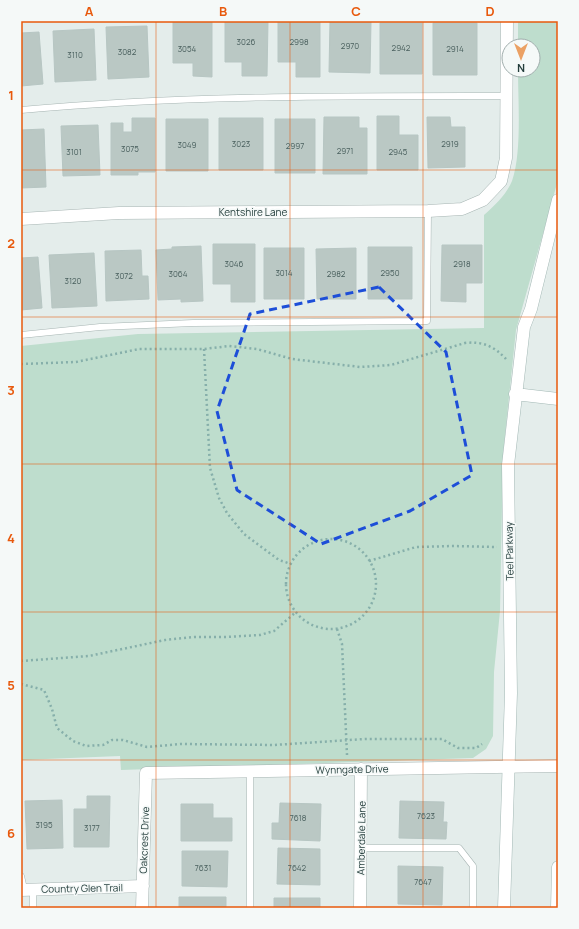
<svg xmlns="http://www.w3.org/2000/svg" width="579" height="929" viewBox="0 0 579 929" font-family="Manrope,sans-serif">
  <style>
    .green { fill: #beddcd }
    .building { fill: #bac8c4; stroke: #b7c6c3 }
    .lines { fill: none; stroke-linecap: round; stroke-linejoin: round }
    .service-casing { stroke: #a7b5b3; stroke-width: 7 }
    .minor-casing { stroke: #a7b5b3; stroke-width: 13 }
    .secondary-casing { stroke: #a3b8b5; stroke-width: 13 }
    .path { stroke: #86afaa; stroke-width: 2.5; stroke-dasharray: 2 3; stroke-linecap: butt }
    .service { stroke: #fff; stroke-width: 6 }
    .minor { stroke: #fff; stroke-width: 12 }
    .secondary { stroke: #fff; stroke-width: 12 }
    .marked { fill: none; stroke: #1d4ed8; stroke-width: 3; stroke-dasharray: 8 5; stroke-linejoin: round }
    .grid { fill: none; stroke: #e8590c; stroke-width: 1; stroke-opacity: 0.55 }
    .labels { text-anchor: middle; stroke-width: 3; stroke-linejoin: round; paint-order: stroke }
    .number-label { font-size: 8px; fill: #4a605e }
    .street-label { font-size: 10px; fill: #243e3c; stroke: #f5f9f8 }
    .neatline { fill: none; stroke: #e8590c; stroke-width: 1.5 }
    .grid-label { font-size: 13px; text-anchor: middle; font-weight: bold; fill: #e8590c }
  </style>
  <rect width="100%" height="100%" fill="#e4edeb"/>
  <path class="green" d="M 518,21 L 558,21 L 558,180 L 516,330 L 503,454 L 500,611 L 494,672 L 493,736 L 486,749 L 473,758 L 121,770 L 120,756 L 21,760 L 21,346 L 138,334 L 484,328 L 484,215 C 495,205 506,195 512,181 C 522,153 518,101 518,70 L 533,70 L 533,46 L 518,46 Z"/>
  <path class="building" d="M 173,21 L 212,21 L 212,77 L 193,76 L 193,63 L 173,63 Z
    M 225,21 L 268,21 L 267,76 L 242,76 L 242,62 L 225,62 Z
    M 278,21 L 320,21 L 320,77 L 296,77 L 296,62 L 278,62 Z
    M 330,21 L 371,21 L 370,73 L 329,72 Z
    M 380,23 L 422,23 L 422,74 L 380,74 Z
    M 433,23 L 477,23 L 477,75 L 433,75 Z
    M 147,26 L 149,77 L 108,79 L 106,27 Z
    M 94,29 L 96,80 L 55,82 L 53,31 Z
    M 39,32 L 43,84 L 21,86 L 21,33 Z
    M 377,116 L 399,116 L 399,135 L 418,135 L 418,170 L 377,170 Z
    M 324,117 L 359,117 L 359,128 L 367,128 L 367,174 L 323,174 Z
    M 427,117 L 450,117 L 451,127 L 465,127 L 465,167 L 428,168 Z
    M 132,118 L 155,118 L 155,172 L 138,172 L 138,175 L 111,175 L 111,123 L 123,123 L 123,132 L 132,132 Z
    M 219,118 L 263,118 L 263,170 L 219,170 Z
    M 166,119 L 208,119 L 208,171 L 166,171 Z
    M 275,119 L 315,119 L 315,173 L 275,173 Z
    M 98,125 L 100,175 L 63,176 L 61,126 Z
    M 44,129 L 46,187 L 21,188 L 21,130 Z
    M 213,244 L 255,244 L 255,302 L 231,302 L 231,284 L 213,284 Z
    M 442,245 L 482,245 L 482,283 L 466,283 L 466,302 L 441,301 Z
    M 201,246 L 203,301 L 181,302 L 181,299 L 158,300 L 156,250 L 172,249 L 172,247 Z
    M 368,247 L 412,247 L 412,299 L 368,299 Z
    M 264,248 L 304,248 L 304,299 L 264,299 Z
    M 356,248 L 356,299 L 317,299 L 316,249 Z
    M 141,250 L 142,276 L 148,276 L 149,299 L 106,301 L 105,251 Z
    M 94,253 L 97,306 L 52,308 L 49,255 Z
    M 38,257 L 42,308 L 21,310 L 21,258 Z
    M 87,796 L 110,796 L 109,847 L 74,847 L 74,809 L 87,809 Z
    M 62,800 L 63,848 L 27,849 L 25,801 Z
    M 400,801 L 444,802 L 443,822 L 447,822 L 446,839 L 399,838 Z
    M 280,803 L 321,804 L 320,841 L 272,839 L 272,823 L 279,823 Z
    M 181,804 L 213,804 L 213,818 L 232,818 L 232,841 L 181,841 Z
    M 278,848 L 320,849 L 320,885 L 277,884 Z
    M 182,851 L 228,851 L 227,887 L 182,886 Z
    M 398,866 L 443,867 L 442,905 L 398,904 Z
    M 179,897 L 226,897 L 226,908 L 179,908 Z
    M 274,898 L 320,898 L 320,908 L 274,908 Z"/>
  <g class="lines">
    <defs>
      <path id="service" d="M 21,110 C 182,95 345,96 506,96
        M 21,335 L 100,327 L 193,323 L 427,321 L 428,211
        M 360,848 L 459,848 L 473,866 L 473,908
        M 21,876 L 24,889
        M 33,908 L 33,889
        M 250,908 L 250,771"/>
      <path id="minor" d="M 21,219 L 119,213 L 428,211 L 462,209 L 483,200 L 501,181 L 506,158 L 507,21
        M 21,890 L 143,886
        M 142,908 L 146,773 L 558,766
        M 360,908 L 361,769"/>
      <path id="secondary" d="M 515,394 L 558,399
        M 504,908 L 511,693 L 508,465 L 524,327 L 531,309 L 558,200
        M 557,908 L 558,867"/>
    </defs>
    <use href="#service" class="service-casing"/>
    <use href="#minor" class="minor-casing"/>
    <use href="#secondary" class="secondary-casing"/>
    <path class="path" d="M 204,349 L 210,468 L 219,498 L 227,513 L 244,534 L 279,560 L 291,564
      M 21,364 L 76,362 L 139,349 L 204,349 L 229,346 L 257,349 L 292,359 L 360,367 L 391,365 L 465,343 C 482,341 494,346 506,359
      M286 584a45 45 0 1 1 90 0a45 45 0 1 1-90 0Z
      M 369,561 L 416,547 L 453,546 L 497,547
      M 337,629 L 342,644 L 347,755
      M 21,661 L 89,656 L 165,640 L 194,637 L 226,637 L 260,635 L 274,631 L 296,612
      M 21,684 L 44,690 L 52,709 L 57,728 L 73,741 L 86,746 L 103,745 L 112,740 L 123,740 L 147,747 L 181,744 L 274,745 L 365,739 L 442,739 L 458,748 L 476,748 L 482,744"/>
    <use href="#service" class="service"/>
    <use href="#minor" class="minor"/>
    <use href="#secondary" class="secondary"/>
  </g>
  <path class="marked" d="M 379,287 L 446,352 L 472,475 L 410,511 L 321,544 L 237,490 L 217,411 L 250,314 Z"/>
  <path class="grid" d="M 156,21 L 156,908M 290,21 L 290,908M 423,21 L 423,908M 21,170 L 558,170M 21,317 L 558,317M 21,464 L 558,464M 21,612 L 558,612M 21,760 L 558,760"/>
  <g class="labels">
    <g class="number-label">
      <text x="246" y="45">3026</text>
      <text x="299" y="45">2998</text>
      <text x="350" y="49">2970</text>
      <text x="401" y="51">2942</text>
      <text x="187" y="52">3054</text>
      <text x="455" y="52">2914</text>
      <text x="127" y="55">3082</text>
      <text x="75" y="58">3110</text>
      <text x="241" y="147">3023</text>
      <text x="450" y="147">2919</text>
      <text x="187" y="148">3049</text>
      <text x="295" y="149">2997</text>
      <text x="130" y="152">3075</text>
      <text x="345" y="154">2971</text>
      <text x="74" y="155">3101</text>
      <text x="398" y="155">2945</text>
      <text x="234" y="267">3046</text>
      <text x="462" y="267">2918</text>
      <text x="284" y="276">3014</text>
      <text x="390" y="276">2950</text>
      <text x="178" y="277">3064</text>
      <text x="336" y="277">2982</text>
      <text x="124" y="279">3072</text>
      <text x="73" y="284">3120</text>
      <text x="426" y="819">7623</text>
      <text x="298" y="821">7618</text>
      <text x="44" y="828">3195</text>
      <text x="92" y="831">3177</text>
      <text x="203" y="871">7631</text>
      <text x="297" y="871">7642</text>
      <text x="423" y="885">7647</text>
    </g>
    <g class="street-label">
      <text x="253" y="216">Kentshire Lane</text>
      <text transform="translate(509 551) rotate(-91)" y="4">Teel Parkway</text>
      <text transform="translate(352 769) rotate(-1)" y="4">Wynngate Drive</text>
      <text transform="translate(361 838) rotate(-89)" y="4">Amberdale Lane</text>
      <text transform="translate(144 840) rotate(-88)" y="4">Oakcrest Drive</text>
      <text transform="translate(82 888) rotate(-1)" y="4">Country Glen Trail</text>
    </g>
  </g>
  <rect width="579" height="929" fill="none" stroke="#f5f9f8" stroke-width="44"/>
  <g transform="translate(521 58) rotate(180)"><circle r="19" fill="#f5f9f8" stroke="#a1aead"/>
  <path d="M0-3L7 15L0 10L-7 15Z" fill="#eba164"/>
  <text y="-6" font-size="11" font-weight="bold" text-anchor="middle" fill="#243e3c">N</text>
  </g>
  <rect x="22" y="22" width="535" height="885" class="neatline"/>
  <g class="grid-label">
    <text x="89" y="16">A</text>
    <text x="223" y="16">B</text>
    <text x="356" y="16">C</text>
    <text x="490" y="16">D</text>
    <text x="11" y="100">1</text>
    <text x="11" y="248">2</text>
    <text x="11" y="395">3</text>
    <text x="11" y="543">4</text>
    <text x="11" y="690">5</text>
    <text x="11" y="838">6</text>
  </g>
</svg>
